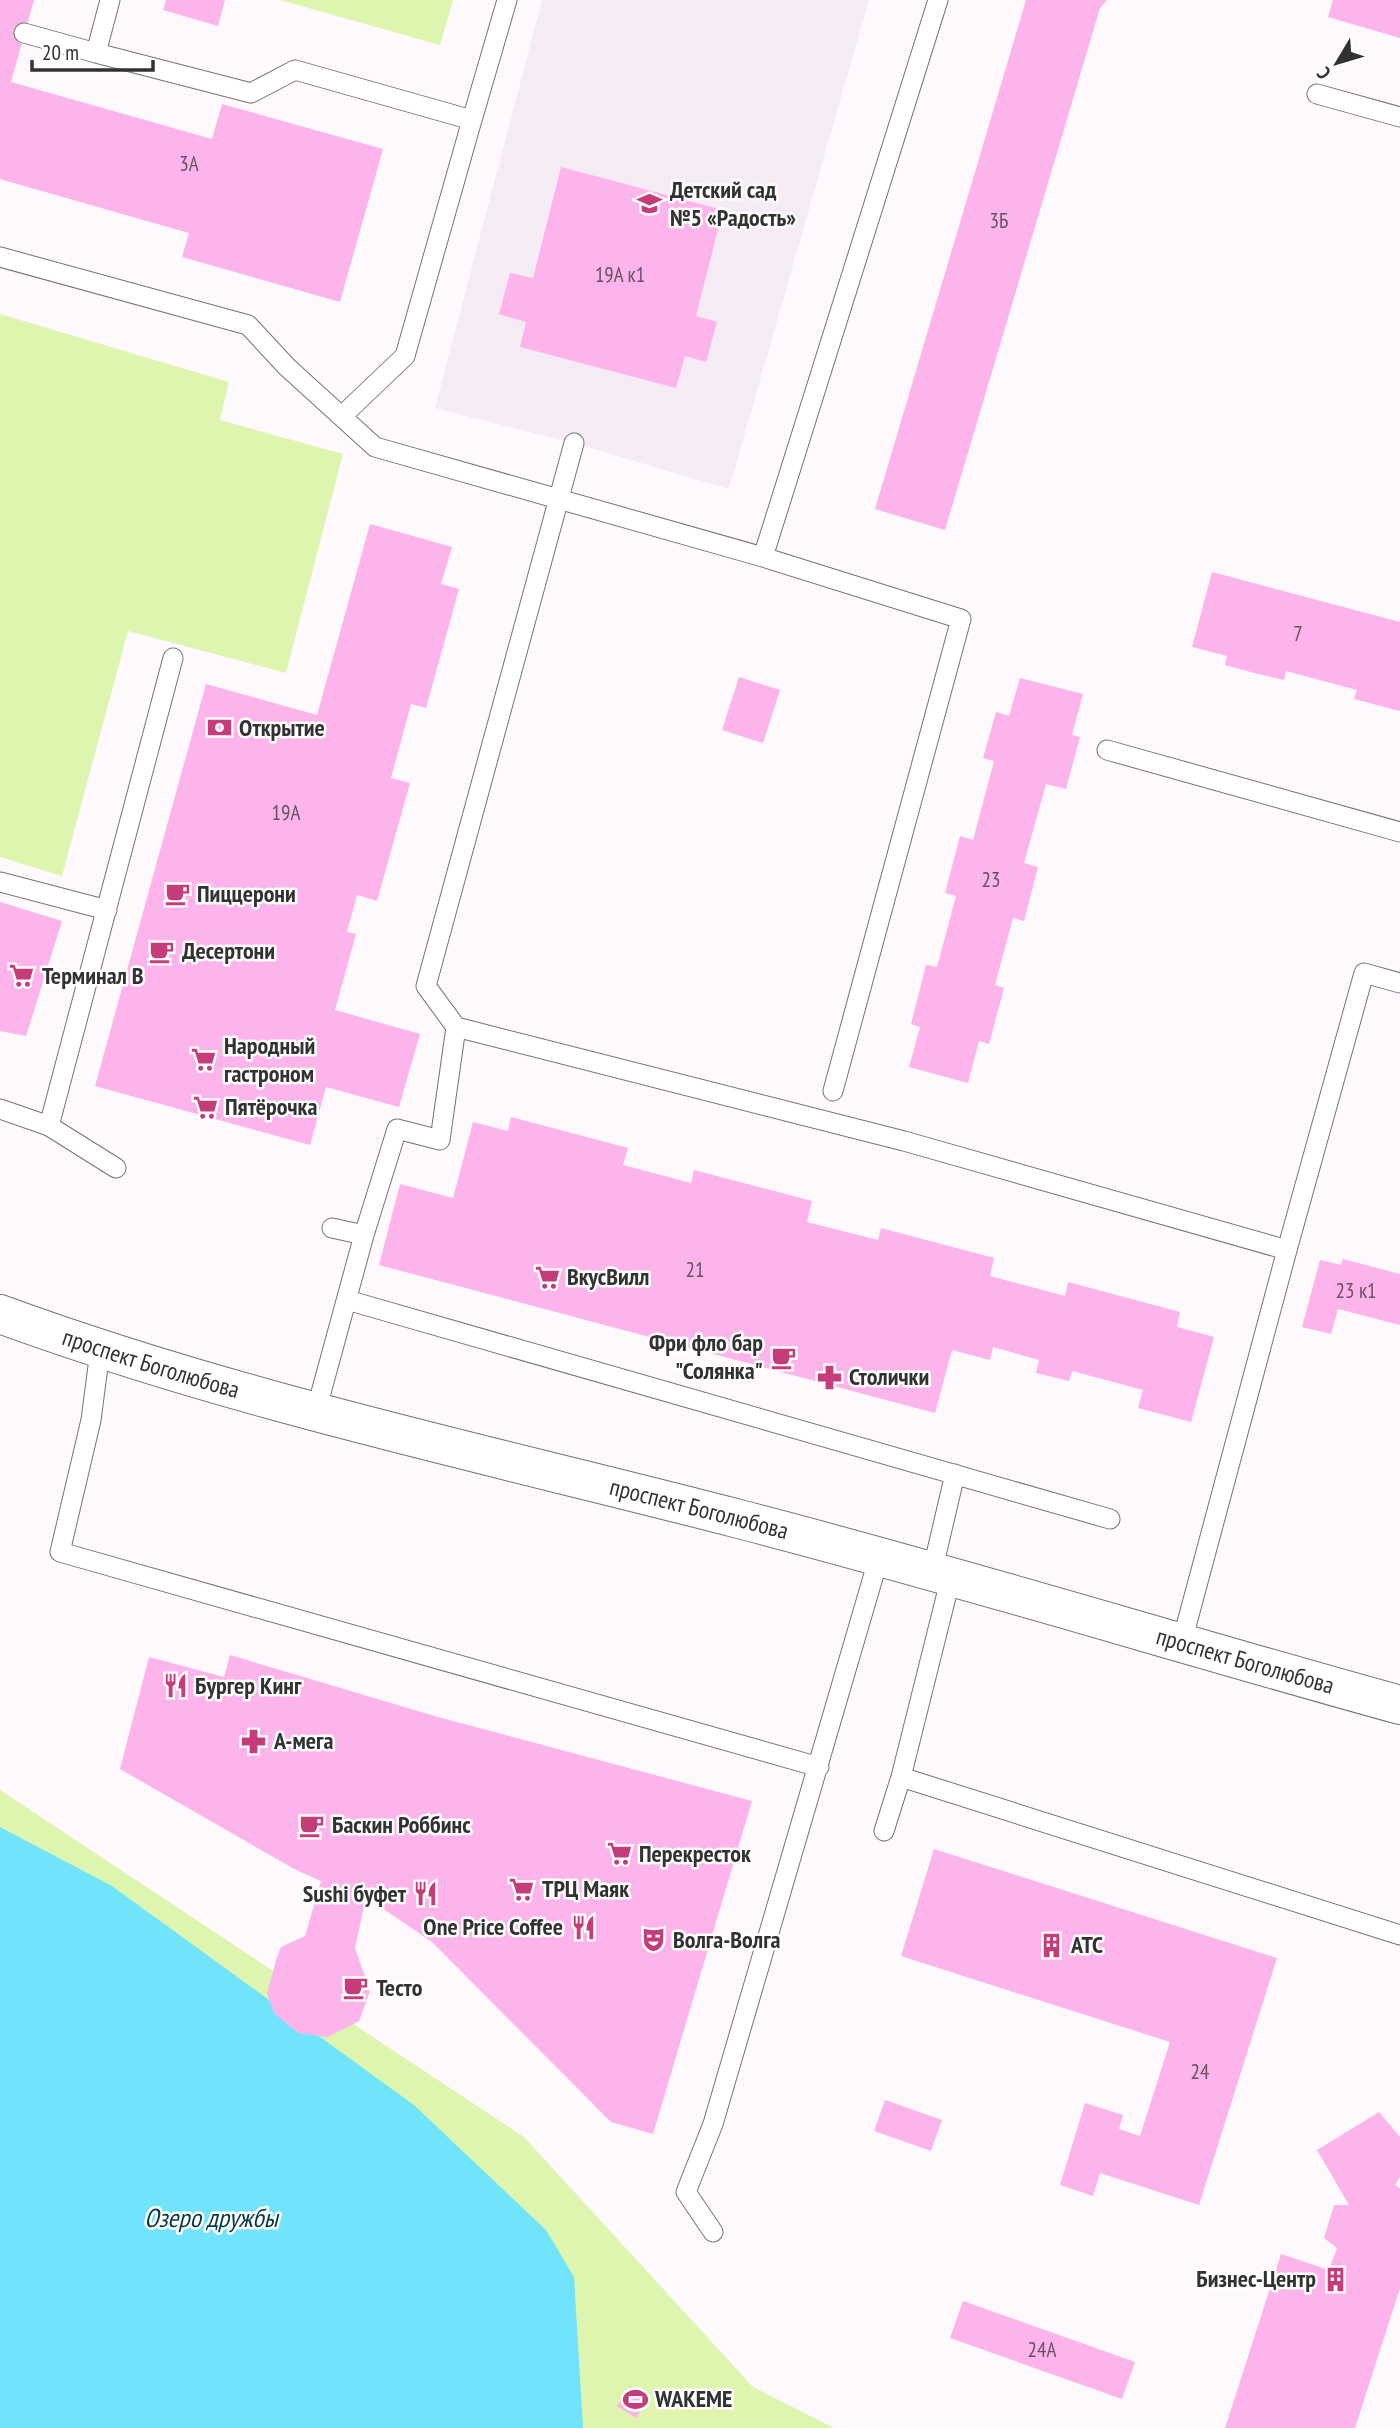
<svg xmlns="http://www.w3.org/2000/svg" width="1400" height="2428" viewBox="0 0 1400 2428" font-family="'PT Sans Narrow',sans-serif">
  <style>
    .built { fill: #f5ebf4 }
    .green { fill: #ddf5ae }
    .water { fill: #71e4fb }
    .building { fill: #fcb4ea }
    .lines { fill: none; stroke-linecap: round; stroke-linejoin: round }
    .lane-casing { stroke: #767376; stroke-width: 21 }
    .secondary-casing { stroke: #767376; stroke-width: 40 }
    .lane { stroke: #fff; stroke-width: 19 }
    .secondary { stroke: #fff; stroke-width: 38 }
    .labels { text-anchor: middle; stroke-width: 5; stroke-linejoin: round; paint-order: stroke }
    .number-label { font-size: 21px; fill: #655261 }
    .poi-label { font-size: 24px; font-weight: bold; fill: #333233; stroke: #fff; text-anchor: start }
    .street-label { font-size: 24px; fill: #333233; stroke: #fff }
    .water-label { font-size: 26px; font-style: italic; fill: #023b44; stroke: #fff }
  </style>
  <rect width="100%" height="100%" fill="#fdf9fd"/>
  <path class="built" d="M 542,0 L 869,0 L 729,489 L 574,443 L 435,408 Z"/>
  <path class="green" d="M 280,0 L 453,0 L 440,45 Z
    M 0,314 L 229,382 L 220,420 L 343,454 L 286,673 L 128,631 L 62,876 L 0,857 Z
    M 0,1790 L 524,2137 L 753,2387 L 834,2428 L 0,2428 Z"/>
  <path class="water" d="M 0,1827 L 112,1886 L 414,2105 L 546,2230 L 574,2277 L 583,2428 L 0,2428 Z"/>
  <path class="building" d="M 0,0 L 34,0 L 11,82 L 212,139 L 222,104 L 383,149 L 340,302 L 182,257 L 189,233 L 0,179 Z
    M 166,0 L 225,0 L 218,26 L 163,10 Z
    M 1026,0 L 1107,0 L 1100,8 L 945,530 L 875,509 Z
    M 1333,0 L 1400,0 L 1400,38 L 1328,17 Z
    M 561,167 L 723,210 L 696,316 L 717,322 L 706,362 L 685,356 L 676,388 L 520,347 L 526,322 L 499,314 L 510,273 L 533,278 Z
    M 370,524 L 452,547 L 441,584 L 459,589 L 426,708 L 411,704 L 391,778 L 410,783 L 377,901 L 357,895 L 347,932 L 356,934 L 335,1010 L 420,1034 L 399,1107 L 326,1087 L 310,1145 L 95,1086 L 206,684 L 317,715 Z
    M 1212,572 L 1400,622 L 1400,711 L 1354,699 L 1357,690 L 1286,671 L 1284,680 L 1258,674 L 1225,665 L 1227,656 L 1192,647 Z
    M 739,677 L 780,690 L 763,743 L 722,730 Z
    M 1020,678 L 1083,694 L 1072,735 L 1080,737 L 1066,789 L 1046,784 L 1024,863 L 1038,867 L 1024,921 L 1013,918 L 995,985 L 1004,988 L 989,1044 L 979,1041 L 968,1083 L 909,1067 L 920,1027 L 911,1024 L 926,965 L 937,967 L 956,896 L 945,893 L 960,836 L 973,840 L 994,761 L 983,758 L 996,712 L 1009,716 Z
    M 0,902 L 62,921 L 26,1036 L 0,1031 Z
    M 511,1117 L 628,1148 L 623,1165 L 691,1183 L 694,1170 L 812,1201 L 807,1222 L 878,1240 L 881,1228 L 994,1258 L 990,1276 L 1065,1296 L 1068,1282 L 1180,1312 L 1177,1327 L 1214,1337 L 1191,1422 L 1138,1408 L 1143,1390 L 1072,1371 L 1069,1381 L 1036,1373 L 1039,1360 L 993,1347 L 990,1360 L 952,1350 L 935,1413 L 379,1265 L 400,1184 L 453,1198 L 473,1122 L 508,1131 Z
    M 1343,1259 L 1400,1274 L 1400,1325 L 1338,1309 L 1331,1334 L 1302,1327 L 1320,1260 L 1341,1265 Z
    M 230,1655 L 438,1717 L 752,1801 L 653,2134 L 611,2122 L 432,1942 L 366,1897 L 355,1948 L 370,1991 L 359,2021 L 328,2037 L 298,2033 L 274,2013 L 267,1993 L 277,1957 L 281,1947 L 305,1936 L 321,1881 L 296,1870 L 120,1769 L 149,1657 L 224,1677 Z
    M 934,1849 L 1277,1958 L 1199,2205 L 1100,2173 L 1093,2196 L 1060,2185 L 1085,2103 L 1123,2115 L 1119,2129 L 1140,2136 L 1170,2042 L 901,1956 Z
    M 885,2100 L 942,2120 L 931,2151 L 874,2131 Z
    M 1379,2112 L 1400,2137 L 1400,2177 L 1395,2185 L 1400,2188 L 1400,2288 L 1355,2428 L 1225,2428 L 1281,2254 L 1329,2270 L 1337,2248 L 1324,2238 L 1334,2205 L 1349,2205 L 1317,2150 Z
    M 963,2301 L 1135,2362 L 1122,2399 L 950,2338 Z
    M 631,2386 L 649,2398 L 636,2418 L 617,2406 Z"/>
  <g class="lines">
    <defs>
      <path id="lane" d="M 110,0 L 96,53 L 251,93 L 295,70 L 472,120 L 405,356 L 343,415
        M 24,33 L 96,53
        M 1317,94 L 1400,117
        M 472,120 L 507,0
        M 0,257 L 248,325 L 287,367 L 375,447 L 763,557 L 961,619 L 833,1091
        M 763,557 L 938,0
        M 1107,750 L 1400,832
        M 0,882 L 107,910
        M 456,1027 L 426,986 L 574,443
        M 0,1109 L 49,1126 L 116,1168
        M 49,1126 L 173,658
        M 332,1228 L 364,1235
        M 1287,1250 L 1364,973 L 1400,983
        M 347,1300 L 1110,1519
        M 100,1351 L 91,1420 L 60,1552 L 819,1767
        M 316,1411 L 364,1235 L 397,1129 L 440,1140 L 456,1027 L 904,1141 L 1287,1250 L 1181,1645
        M 932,1572 L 955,1474
        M 901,1777 L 1400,1935
        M 884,1831 L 901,1777 L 951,1577
        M 713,2232 L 686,2192 L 713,2124 L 879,1557"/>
      <g id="secondary">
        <path id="s1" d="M 0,1314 C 240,1402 492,1455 739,1519 C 960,1576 1179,1644 1400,1705"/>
      </g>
    </defs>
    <use href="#lane" class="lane-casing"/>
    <use href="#secondary" class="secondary-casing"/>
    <use href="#lane" class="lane"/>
    <use href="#secondary" class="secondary"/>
  </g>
  <defs>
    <symbol id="school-bare" viewBox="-9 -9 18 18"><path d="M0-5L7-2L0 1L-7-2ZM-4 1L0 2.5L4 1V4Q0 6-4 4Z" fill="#c43c79" stroke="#fff" stroke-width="2.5" paint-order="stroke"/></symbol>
    <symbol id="bank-bare" viewBox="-9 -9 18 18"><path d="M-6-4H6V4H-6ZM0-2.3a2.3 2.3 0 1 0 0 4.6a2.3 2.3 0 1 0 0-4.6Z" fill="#c43c79" stroke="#fff" stroke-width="2.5" paint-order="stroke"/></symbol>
    <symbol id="cafe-bare" viewBox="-9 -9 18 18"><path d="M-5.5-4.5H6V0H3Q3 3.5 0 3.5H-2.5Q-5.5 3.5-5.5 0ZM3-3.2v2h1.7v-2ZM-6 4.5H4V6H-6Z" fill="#c43c79" stroke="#fff" stroke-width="2.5" paint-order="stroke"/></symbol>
    <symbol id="supermarket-bare" viewBox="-9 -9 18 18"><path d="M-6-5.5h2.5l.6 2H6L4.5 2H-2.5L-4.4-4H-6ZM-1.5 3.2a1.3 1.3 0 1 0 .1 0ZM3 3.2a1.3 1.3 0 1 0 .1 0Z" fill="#c43c79" stroke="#fff" stroke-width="2.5" paint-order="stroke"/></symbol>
    <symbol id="pharmacy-bare" viewBox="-9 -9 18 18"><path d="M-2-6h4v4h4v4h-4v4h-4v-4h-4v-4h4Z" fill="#c43c79" stroke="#fff" stroke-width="2.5" paint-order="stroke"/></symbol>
    <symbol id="restaurant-bare" viewBox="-9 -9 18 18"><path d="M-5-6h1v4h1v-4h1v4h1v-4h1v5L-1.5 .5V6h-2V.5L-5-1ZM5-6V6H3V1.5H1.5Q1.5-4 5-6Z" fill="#c43c79" stroke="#fff" stroke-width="2.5" paint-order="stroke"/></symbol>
    <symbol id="theatre-bare" viewBox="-9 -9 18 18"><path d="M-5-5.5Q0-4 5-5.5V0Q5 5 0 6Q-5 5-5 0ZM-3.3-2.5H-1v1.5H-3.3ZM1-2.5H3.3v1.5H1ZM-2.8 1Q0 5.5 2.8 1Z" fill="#c43c79" stroke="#fff" stroke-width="2.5" paint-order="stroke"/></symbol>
    <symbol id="building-bare" viewBox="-9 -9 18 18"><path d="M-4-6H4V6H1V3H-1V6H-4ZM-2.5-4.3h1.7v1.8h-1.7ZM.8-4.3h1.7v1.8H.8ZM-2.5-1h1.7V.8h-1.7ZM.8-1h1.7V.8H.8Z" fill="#c43c79" stroke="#fff" stroke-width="2.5" paint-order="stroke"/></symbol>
    <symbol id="stadium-bare" viewBox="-9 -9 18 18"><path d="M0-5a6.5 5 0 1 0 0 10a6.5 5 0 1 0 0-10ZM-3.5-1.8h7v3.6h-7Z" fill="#c43c79" stroke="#fff" stroke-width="2.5" paint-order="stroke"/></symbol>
  </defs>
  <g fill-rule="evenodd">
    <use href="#school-bare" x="632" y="186" width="35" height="35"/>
    <use href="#bank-bare" x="202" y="710" width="35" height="35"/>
    <use href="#cafe-bare" x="160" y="876" width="35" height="35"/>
    <use href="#cafe-bare" x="144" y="934" width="35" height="35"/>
    <use href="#supermarket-bare" x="4" y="958" width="35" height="35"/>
    <use href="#supermarket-bare" x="186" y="1042" width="35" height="35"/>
    <use href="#supermarket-bare" x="188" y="1090" width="35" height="35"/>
    <use href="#supermarket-bare" x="530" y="1260" width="35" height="35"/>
    <use href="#cafe-bare" x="766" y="1340" width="35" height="35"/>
    <use href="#pharmacy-bare" x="812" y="1360" width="35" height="35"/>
    <use href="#restaurant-bare" x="158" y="1668" width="35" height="35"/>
    <use href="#pharmacy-bare" x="236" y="1724" width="35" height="35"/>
    <use href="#cafe-bare" x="294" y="1808" width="35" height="35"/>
    <use href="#supermarket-bare" x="602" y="1836" width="35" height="35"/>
    <use href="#supermarket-bare" x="504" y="1872" width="35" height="35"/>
    <use href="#restaurant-bare" x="408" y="1876" width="35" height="35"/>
    <use href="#restaurant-bare" x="566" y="1910" width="35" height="35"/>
    <use href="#theatre-bare" x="636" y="1922" width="35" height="35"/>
    <use href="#building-bare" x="1034" y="1928" width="35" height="35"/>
    <use href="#cafe-bare" x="338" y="1970" width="35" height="35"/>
    <use href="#building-bare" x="1318" y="2262" width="35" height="35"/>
    <use href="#stadium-bare" x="618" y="2382" width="35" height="35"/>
  </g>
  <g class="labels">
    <g class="number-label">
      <text x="189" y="171">3А</text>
      <text x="999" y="228">3Б</text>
      <text x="620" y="282">19А к1</text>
      <text x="1298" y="641">7</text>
      <text x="286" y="820">19А</text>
      <text x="991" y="887">23</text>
      <text x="695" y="1277">21</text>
      <text x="1356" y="1298">23 к1</text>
      <text x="1200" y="2079">24</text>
      <text x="1042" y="2357">24А</text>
    </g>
    <g class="poi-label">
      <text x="670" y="198">Детский сад<tspan x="670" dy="28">№5 «Радость»</tspan></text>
      <text x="239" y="736">Открытие</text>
      <text x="197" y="902">Пиццерони</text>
      <text x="182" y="959">Десертони</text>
      <text x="42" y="984">Терминал B</text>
      <text x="224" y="1054">Народный<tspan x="224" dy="28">гастроном</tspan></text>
      <text x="225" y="1115">Пятёрочка</text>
      <text x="567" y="1285">ВкусВилл</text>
      <text x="763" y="1351" text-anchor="end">Фри фло бар<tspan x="763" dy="28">"Солянка"</tspan></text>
      <text x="849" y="1385">Столички</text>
      <text x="195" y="1694">Бургер Кинг</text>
      <text x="274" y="1749">А-мега</text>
      <text x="332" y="1833">Баскин Роббинс</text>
      <text x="639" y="1862">Перекресток</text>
      <text x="542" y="1897">ТРЦ Маяк</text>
      <text x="406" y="1902" text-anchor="end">Sushi буфет</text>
      <text x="563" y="1935" text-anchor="end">One Price Coffee</text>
      <text x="673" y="1948">Волга-Волга</text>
      <text x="1071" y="1953">АТС</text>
      <text x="376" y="1996">Тесто</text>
      <text x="1316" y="2287" text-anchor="end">Бизнес-Центр</text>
      <text x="655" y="2407">WAKEME</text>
    </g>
    <g class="street-label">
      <text dy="8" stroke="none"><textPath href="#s1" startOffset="159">проспект Боголюбова</textPath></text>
      <text dy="8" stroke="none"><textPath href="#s1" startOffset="726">проспект Боголюбова</textPath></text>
      <text dy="8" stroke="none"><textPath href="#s1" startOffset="1293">проспект Боголюбова</textPath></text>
    </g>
    <g class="water-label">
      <text x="211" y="2227">Озеро дружбы</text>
    </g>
  </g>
  <g transform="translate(1337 63) rotate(232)" stroke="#ffffff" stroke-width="5" paint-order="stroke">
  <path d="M0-5L12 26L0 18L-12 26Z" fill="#333233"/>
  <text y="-10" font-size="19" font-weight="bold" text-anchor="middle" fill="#333233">С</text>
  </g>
  <path d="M32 60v10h121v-10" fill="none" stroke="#333233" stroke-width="3.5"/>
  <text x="42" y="60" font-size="21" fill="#333233" stroke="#ffffff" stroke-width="5" paint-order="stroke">20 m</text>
</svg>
